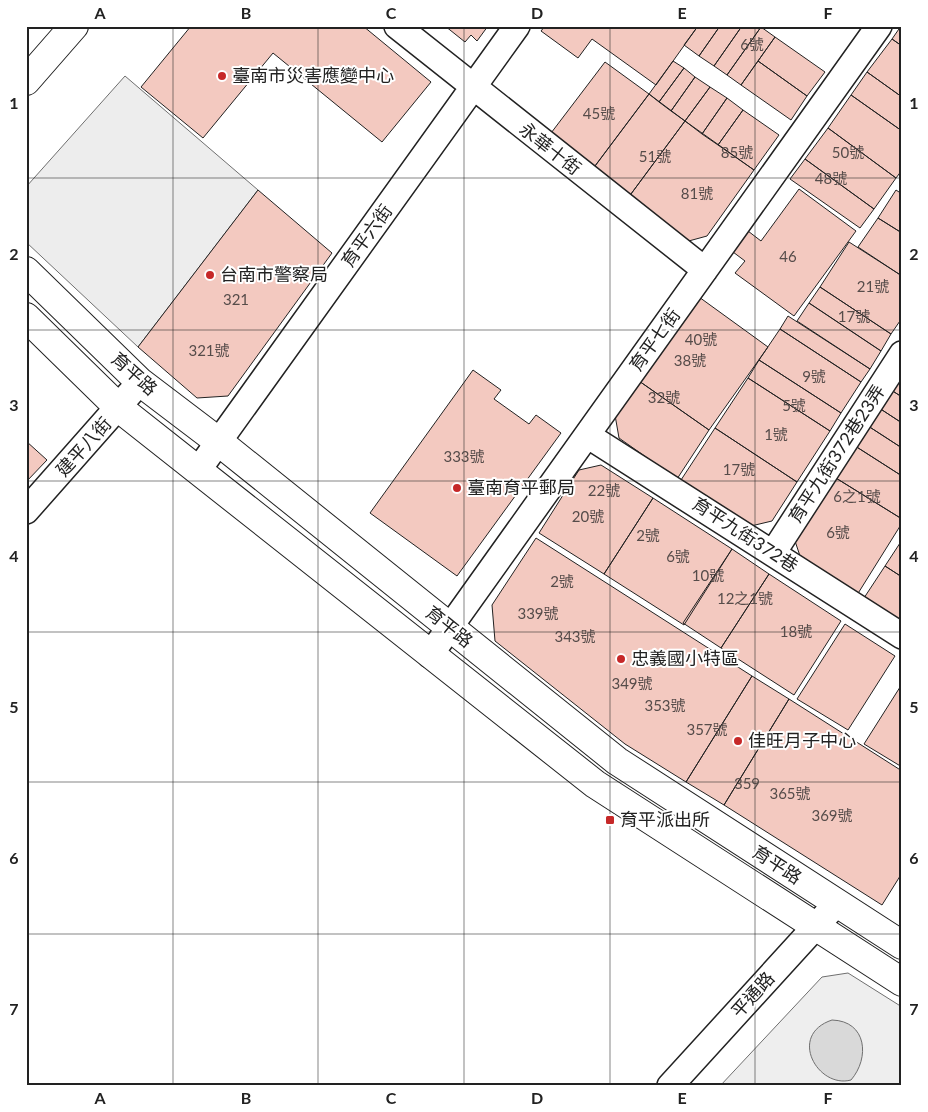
<svg xmlns="http://www.w3.org/2000/svg" width="928" height="1112" viewBox="0 0 928 1112" font-family="Lato,'Noto Sans TC',sans-serif">
  <style>
    .green { fill: #eee; stroke: #6f6f6f }
    .parking { fill: #ededed; stroke: #6f6f6f }
    .water { fill: #d9d9d9; stroke: #6f6f6f }
    .building { fill: #f3c9c0; stroke: #222 }
    .lines { fill: none; stroke-linecap: round; stroke-linejoin: round }
    .street-casing { stroke: #222; stroke-width: 28 }
    .secondary-casing { stroke: #222; stroke-width: 30 }
    .street { stroke: #fff; stroke-width: 25 }
    .secondary { stroke: #fff; stroke-width: 28 }
    .grid { fill: none; stroke: #222; stroke-width: 1; stroke-opacity: 0.55 }
    .poi-dot { fill: #c62828; stroke: #fff; stroke-width: 2 }
    .labels { text-anchor: middle; stroke-width: 4; stroke-linejoin: round; paint-order: stroke }
    .number-label { font-size: 15px; fill: #564c4a }
    .poi-label { font-size: 18px; fill: #222; stroke: #fff; text-anchor: start }
    .street-label { font-size: 18px; fill: #222; stroke: #fff }
    .neatline { fill: none; stroke: #222; stroke-width: 2 }
    .grid-label { font-size: 16px; text-anchor: middle; font-weight: bold; fill: #222 }
  </style>
  <rect width="100%" height="100%" fill="#fff"/>
  <path class="green" d="M 848,973 L 902,1007 L 902,1086 L 720,1086 L 822,977 Z"/>
  <path class="parking" d="M 125,76 L 258,190 L 138,347 L 26,242 L 26,187 Z"/>
  <path class="water" d="M 832,1020 C 867,1021 870,1058 851,1080 C 818,1089 787,1035 832,1020 Z"/>
  <path class="building" d="M 191,26 L 363,26 L 431,82 L 382,142 L 273,53 L 203,138 L 141,87 Z
    M 445,26 L 488,26 L 477,41 L 471,35 L 465,42 Z
    M 545,26 L 698,26 L 656,85 L 592,39 L 578,58 L 541,31 Z
    M 698,26 L 720,26 L 699,56 L 684,45 Z
    M 720,26 L 742,26 L 714,66 L 699,56 Z
    M 742,26 L 761,27 L 727,75 L 714,66 Z
    M 901,26 L 902,26 L 902,46 L 892,39 Z
    M 761,27 L 775,37 L 741,85 L 727,75 Z
    M 775,37 L 825,72 L 807,96 L 758,61 Z
    M 892,39 L 902,46 L 902,97 L 867,72 Z
    M 673,61 L 684,68 L 659,102 L 649,94 Z
    M 758,61 L 807,96 L 791,120 L 741,85 Z
    M 605,62 L 649,94 L 592,170 L 548,137 Z
    M 684,68 L 695,77 L 671,111 L 659,102 Z
    M 867,72 L 902,97 L 902,131 L 851,95 Z
    M 695,77 L 710,87 L 685,121 L 671,111 Z
    M 710,87 L 727,98 L 702,134 L 685,121 Z
    M 649,94 L 685,121 L 628,198 L 592,170 Z
    M 851,95 L 902,131 L 902,170 L 896,178 L 828,128 Z
    M 727,98 L 743,110 L 718,145 L 702,134 Z
    M 743,110 L 779,135 L 754,170 L 718,145 Z
    M 685,121 L 754,170 L 707,236 L 685,242 L 628,198 Z
    M 828,128 L 896,178 L 874,209 L 805,159 Z
    M 805,159 L 874,209 L 860,228 L 790,179 Z
    M 799,189 L 856,231 L 794,316 L 735,273 L 745,261 L 733,252 L 748,231 L 761,241 Z
    M 258,190 L 332,253 L 228,396 L 197,398 L 138,347 Z
    M 896,190 L 902,194 L 902,233 L 878,218 Z
    M 878,218 L 902,233 L 902,276 L 858,247 Z
    M 849,242 L 902,276 L 902,318 L 891,334 L 820,287 Z
    M 820,287 L 891,334 L 881,351 L 809,303 Z
    M 699,297 L 768,347 L 709,430 L 639,381 Z
    M 809,303 L 881,351 L 870,369 L 797,321 Z
    M 788,316 L 870,369 L 861,382 L 780,329 Z
    M 780,329 L 861,382 L 841,413 L 759,360 Z
    M 759,360 L 841,413 L 830,431 L 748,378 Z
    M 902,367 L 902,397 L 888,388 Z
    M 473,370 L 501,390 L 494,399 L 529,424 L 536,415 L 561,433 L 457,576 L 370,513 Z
    M 748,378 L 830,431 L 797,482 L 715,428 Z
    M 639,381 L 709,430 L 677,479 L 619,438 L 615,415 Z
    M 888,388 L 902,397 L 902,423 L 876,406 Z
    M 876,406 L 902,423 L 902,448 L 865,424 Z
    M 865,424 L 902,448 L 902,476 L 852,444 Z
    M 715,428 L 797,482 L 772,521 L 751,526 L 681,480 Z
    M 26,441 L 47,460 L 26,482 Z
    M 852,444 L 902,476 L 902,519 L 831,475 Z
    M 601,465 L 653,498 L 604,574 L 539,533 L 579,470 Z
    M 831,475 L 902,519 L 902,523 L 857,595 L 801,559 L 793,535 Z
    M 653,498 L 732,549 L 684,625 L 604,574 Z
    M 536,538 L 752,676 L 686,782 L 625,744 L 495,641 L 492,605 Z
    M 902,540 L 902,577 L 885,566 Z
    M 732,549 L 769,574 L 721,648 L 683,623 Z
    M 885,566 L 902,577 L 902,625 L 862,601 Z
    M 769,574 L 841,621 L 794,695 L 721,648 Z
    M 845,624 L 895,656 L 848,730 L 797,699 Z
    M 752,676 L 789,699 L 724,805 L 686,782 Z
    M 902,684 L 902,767 L 864,744 Z
    M 789,699 L 902,771 L 902,873 L 882,905 L 724,805 Z"/>
  <g class="lines">
    <defs>
      <path id="street" d="M 397,26 L 705,270
        M 587,435 L 902,636
        M 199,469 L 517,26
        M 26,511 L 140,382
        M 773,553 L 902,354
        M 430,655 L 879,26
        M 670,1086 L 836,904"/>
      <path id="secondary" d="M 26,81 L 74,26
        M 26,271 L 140,382 L 219,442 L 617,761 L 902,945
        M 26,317 L 119,408 L 595,784 L 902,982"/>
    </defs>
    <use href="#street" class="street-casing"/>
    <use href="#secondary" class="secondary-casing"/>
    <use href="#street" class="street"/>
    <use href="#secondary" class="secondary"/>
  </g>
  <path class="grid" d="M 173,26 L 173,1086M 318,26 L 318,1086M 464,26 L 464,1086M 610,26 L 610,1086M 755,26 L 755,1086M 26,178 L 902,178M 26,330 L 902,330M 26,481 L 902,481M 26,632 L 902,632M 26,782 L 902,782M 26,934 L 902,934"/>
  <g class="poi-dot">
    <circle cx="222" cy="76" r="5"/>
    <circle cx="210" cy="275" r="5"/>
    <circle cx="457" cy="488" r="5"/>
    <circle cx="621" cy="659" r="5"/>
    <circle cx="738" cy="741" r="5"/>
    <rect x="605" y="815" width="10" height="10" rx="2.5"/>
  </g>
  <g class="labels">
    <g class="number-label">
      <text x="752" y="50">6號</text>
      <text x="599" y="119">45號</text>
      <text x="737" y="158">85號</text>
      <text x="848" y="158">50號</text>
      <text x="655" y="162">51號</text>
      <text x="831" y="184">48號</text>
      <text x="697" y="199">81號</text>
      <text x="788" y="262">46</text>
      <text x="873" y="292">21號</text>
      <text x="236" y="305">321</text>
      <text x="854" y="322">17號</text>
      <text x="701" y="345">40號</text>
      <text x="209" y="356">321號</text>
      <text x="690" y="366">38號</text>
      <text x="814" y="382">9號</text>
      <text x="664" y="403">32號</text>
      <text x="794" y="411">5號</text>
      <text x="776" y="440">1號</text>
      <text x="464" y="462">333號</text>
      <text x="739" y="475">17號</text>
      <text x="604" y="496">22號</text>
      <text x="857" y="502">6之1號</text>
      <text x="588" y="522">20號</text>
      <text x="838" y="538">6號</text>
      <text x="648" y="541">2號</text>
      <text x="678" y="562">6號</text>
      <text x="708" y="581">10號</text>
      <text x="562" y="587">2號</text>
      <text x="745" y="604">12之1號</text>
      <text x="538" y="619">339號</text>
      <text x="796" y="637">18號</text>
      <text x="575" y="642">343號</text>
      <text x="632" y="689">349號</text>
      <text x="665" y="711">353號</text>
      <text x="707" y="735">357號</text>
      <text x="747" y="789">359</text>
      <text x="790" y="799">365號</text>
      <text x="832" y="821">369號</text>
    </g>
    <g class="poi-label">
      <text x="232" y="82">臺南市災害應變中心</text>
      <text x="220" y="281">台南市警察局</text>
      <text x="467" y="494">臺南育平郵局</text>
      <text x="631" y="665">忠義國小特區</text>
      <text x="748" y="747">佳旺月子中心</text>
      <text x="620" y="826">育平派出所</text>
    </g>
    <g class="street-label">
      <text transform="translate(550 149) rotate(38)" y="6">永華十街</text>
      <text transform="translate(367 236) rotate(-54)" y="6">育平六街</text>
      <text transform="translate(655 340) rotate(-54)" y="6">育平七街</text>
      <text transform="translate(134 374) rotate(42)" y="6">育平路</text>
      <text transform="translate(84 447) rotate(-48)" y="6">建平八街</text>
      <text transform="translate(837 454) rotate(-57)" y="6">育平九街372巷23弄</text>
      <text transform="translate(745 535) rotate(33)" y="6">育平九街372巷</text>
      <text transform="translate(449 627) rotate(39)" y="6">育平路</text>
      <text transform="translate(777 865) rotate(33)" y="6">育平路</text>
      <text transform="translate(753 995) rotate(-48)" y="6">平通路</text>
    </g>
  </g>
  <rect width="928" height="1112" fill="none" stroke="#ffffff" stroke-width="55"/>
  <rect x="28" y="28" width="872" height="1056" class="neatline"/>
  <g class="grid-label">
    <text x="100" y="19">A</text>
    <text x="246" y="19">B</text>
    <text x="391" y="19">C</text>
    <text x="537" y="19">D</text>
    <text x="682" y="19">E</text>
    <text x="828" y="19">F</text>
    <text x="14" y="109">1</text>
    <text x="914" y="109">1</text>
    <text x="14" y="260">2</text>
    <text x="914" y="260">2</text>
    <text x="14" y="411">3</text>
    <text x="914" y="411">3</text>
    <text x="14" y="562">4</text>
    <text x="914" y="562">4</text>
    <text x="14" y="713">5</text>
    <text x="914" y="713">5</text>
    <text x="14" y="864">6</text>
    <text x="914" y="864">6</text>
    <text x="14" y="1015">7</text>
    <text x="914" y="1015">7</text>
    <text x="100" y="1104">A</text>
    <text x="246" y="1104">B</text>
    <text x="391" y="1104">C</text>
    <text x="537" y="1104">D</text>
    <text x="682" y="1104">E</text>
    <text x="828" y="1104">F</text>
  </g>
</svg>
